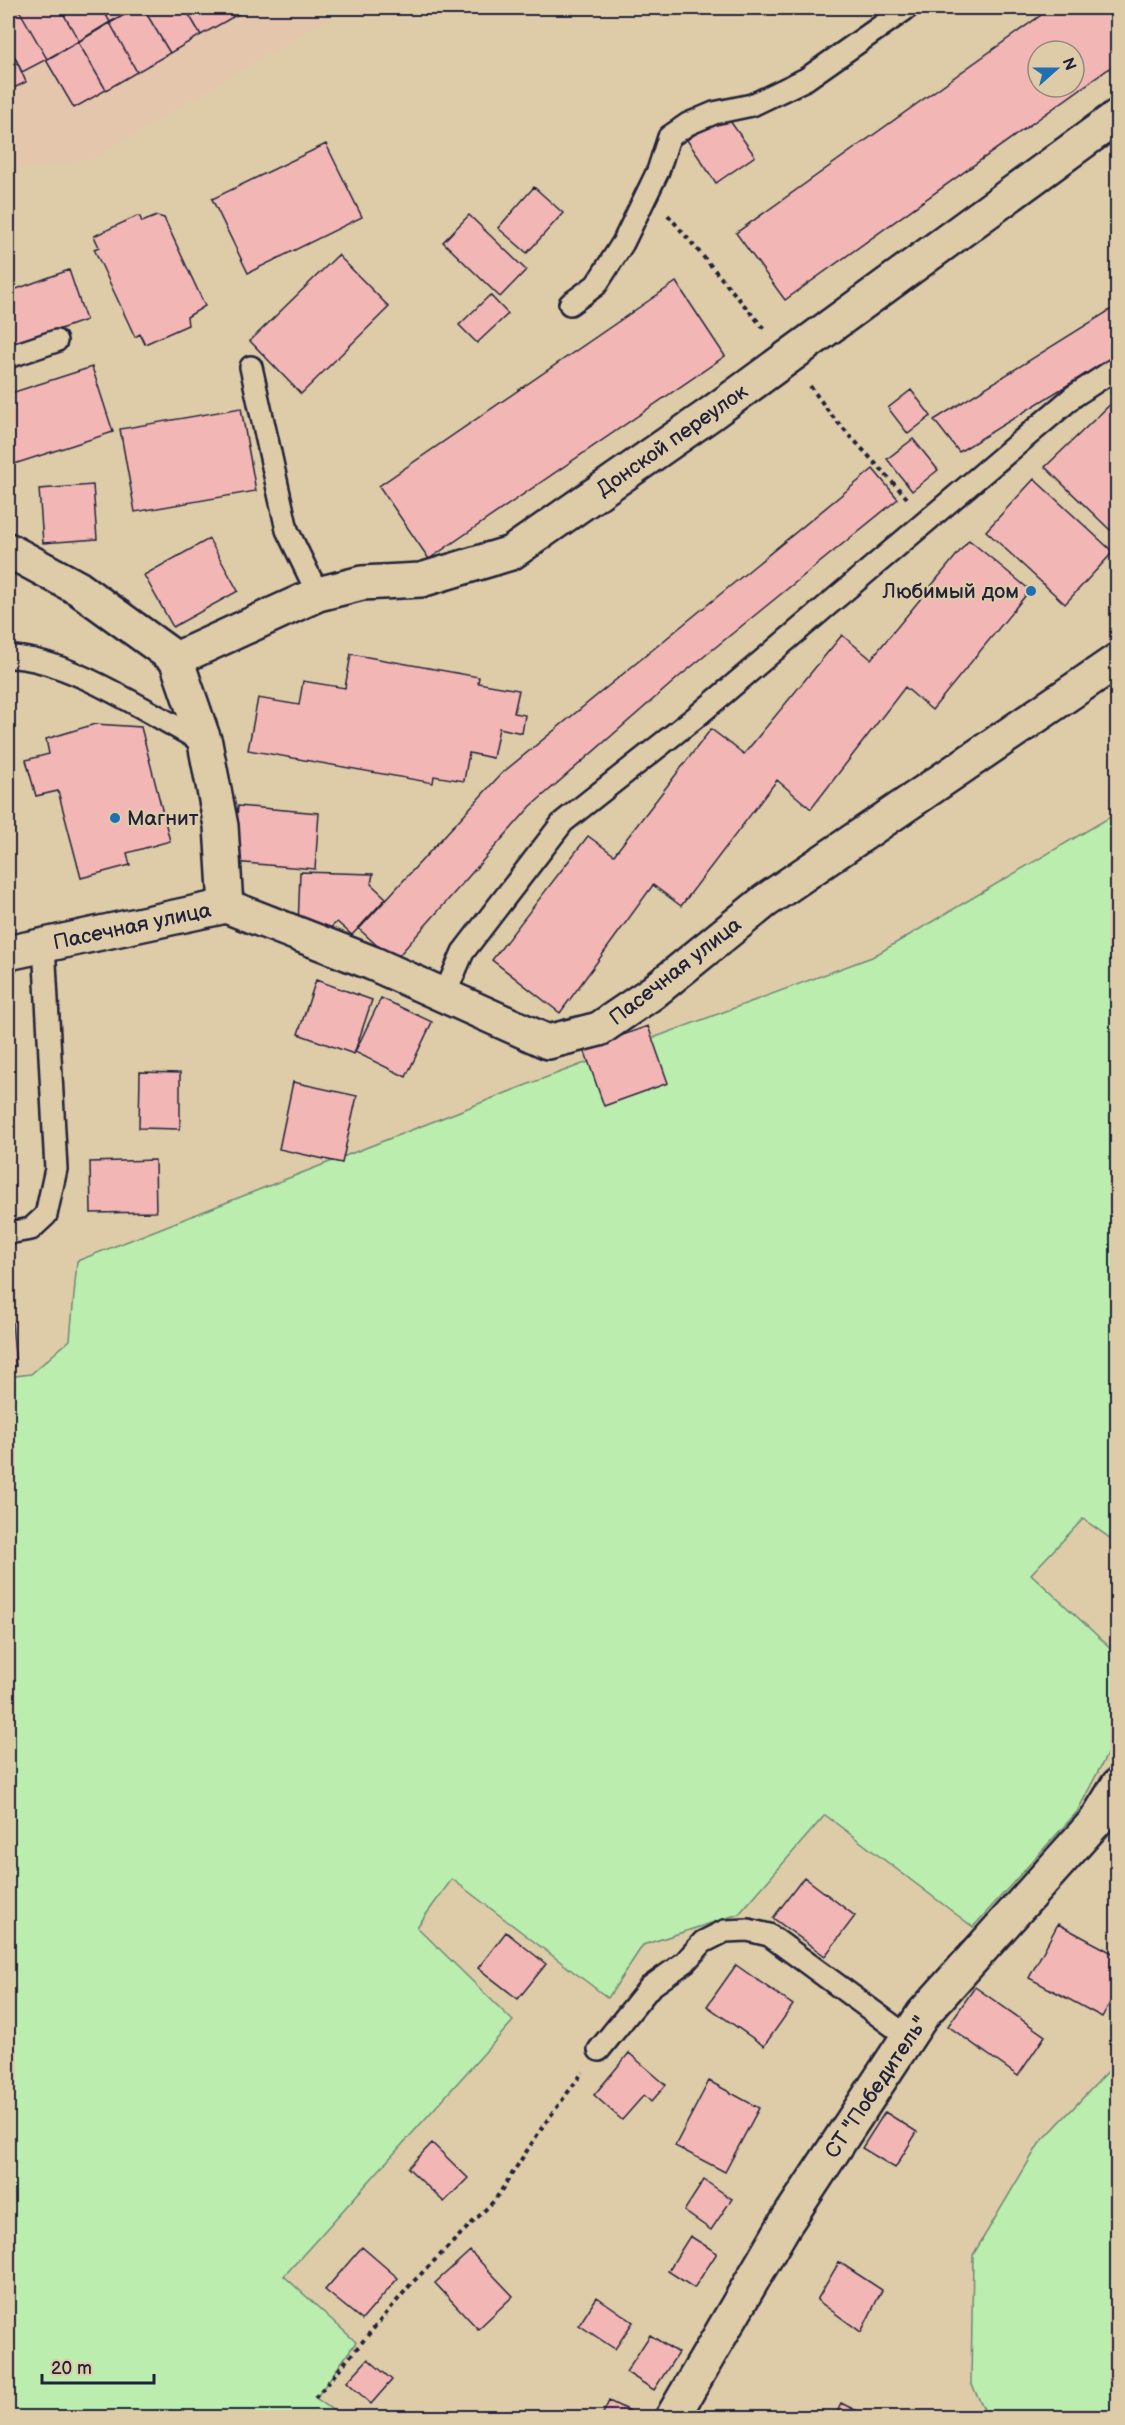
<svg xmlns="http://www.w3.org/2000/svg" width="1125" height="2425" viewBox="0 0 1125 2425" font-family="'Balsamiq Sans',sans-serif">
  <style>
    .built { fill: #e4c6ad }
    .green { fill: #baedae; stroke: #6e8874; stroke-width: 1.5 }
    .building { fill: #f2b7b5; stroke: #22223b; stroke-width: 1.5; fill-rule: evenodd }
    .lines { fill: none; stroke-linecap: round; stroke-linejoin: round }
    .service-casing { stroke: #22223b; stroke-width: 26 }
    .minor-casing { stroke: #22223b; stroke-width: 38 }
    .tertiary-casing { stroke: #22223b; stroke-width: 38 }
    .path { stroke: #22223b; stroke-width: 4; stroke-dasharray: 4.5 4.5; stroke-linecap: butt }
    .service { stroke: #decca9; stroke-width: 21 }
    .minor { stroke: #decca9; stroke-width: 33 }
    .tertiary { stroke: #decca9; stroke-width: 33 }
    .poi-dot { fill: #1f6fb2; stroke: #decca9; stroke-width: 2 }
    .labels { text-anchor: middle; stroke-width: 4.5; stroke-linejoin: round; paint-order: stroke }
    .street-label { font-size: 21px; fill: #22223b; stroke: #decca9 }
    .poi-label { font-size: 21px; fill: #22223b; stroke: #decca9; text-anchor: end }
  </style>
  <rect width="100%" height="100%" fill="#decca9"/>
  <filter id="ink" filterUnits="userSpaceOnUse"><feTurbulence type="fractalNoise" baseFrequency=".0167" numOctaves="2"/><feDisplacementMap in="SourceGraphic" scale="12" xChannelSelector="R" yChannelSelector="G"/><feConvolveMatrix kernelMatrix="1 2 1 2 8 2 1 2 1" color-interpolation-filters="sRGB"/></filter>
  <g filter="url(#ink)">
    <path class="built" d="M 8,8 L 346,8 L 93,159 L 8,170 Z"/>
    <path class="green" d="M 1117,813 L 1117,1543 L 1083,1519 L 1031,1574 L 1117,1654 L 1117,1735 L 1077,1812 L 973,1927 L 825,1815 L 739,1914 L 643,1945 L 608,1998 L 452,1879 L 417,1927 L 513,2021 L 284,2276 L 356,2342 L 316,2398 L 342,2417 L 8,2417 L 8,1377 L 31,1374 L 70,1340 L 77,1261 L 534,1082 L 872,957 Z
      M 1117,2062 L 1117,2417 L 988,2417 L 971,2383 L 973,2255 L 1039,2144 Z"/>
    <path class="building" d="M 24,8 L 60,8 L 79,41 L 47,59 L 19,10 Z
      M 60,8 L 102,8 L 110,22 L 79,41 Z
      M 102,8 L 137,8 L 110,22 Z
      M 137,8 L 143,8 L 170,53 L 137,72 L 110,23 Z
      M 143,8 L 185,8 L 201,35 L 170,53 Z
      M 185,8 L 227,8 L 233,17 L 201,35 Z
      M 227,8 L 250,8 L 233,17 Z
      M 1051,8 L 1118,8 L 1118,62 L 785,300 L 736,233 ZM 1038,51 L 1074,51 L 1074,87 L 1038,87 Z
      M 19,10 L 47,59 L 22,72 L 8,42 L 8,16 Z
      M 110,23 L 137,72 L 106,90 L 78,42 Z
      M 8,42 L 26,82 L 8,91 Z
      M 78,42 L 106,90 L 74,108 L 46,60 Z
      M 725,114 L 755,156 L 716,183 L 687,140 Z
      M 326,144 L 362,217 L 248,273 L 212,199 Z
      M 534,187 L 563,213 L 527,253 L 498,228 Z
      M 469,215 L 526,270 L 500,297 L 443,242 Z
      M 137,216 L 140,217 L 142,222 L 157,216 L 164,218 L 205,306 L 187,317 L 188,325 L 145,344 L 140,334 L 135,337 L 94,249 L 99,247 L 94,236 Z
      M 338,255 L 389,307 L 301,394 L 250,341 Z
      M 69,270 L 86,320 L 15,345 L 8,323 L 8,292 Z
      M 676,282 L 725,356 L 429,559 L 379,486 Z
      M 490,295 L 508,314 L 477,343 L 459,325 Z
      M 1118,305 L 1118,354 L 959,452 L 934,420 Z
      M 92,367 L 113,432 L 8,466 L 8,394 Z
      M 911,390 L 931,416 L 908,434 L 888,408 Z
      M 1118,397 L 1118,522 L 1110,530 L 1045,467 Z
      M 241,408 L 256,491 L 135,512 L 120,429 Z
      M 913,439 L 938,470 L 912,491 L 887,459 Z
      M 873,469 L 898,499 L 680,676 L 531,806 L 394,961 L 359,929 L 501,774 Z
      M 1034,479 L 1113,552 L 1065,604 L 986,531 Z
      M 93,485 L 97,539 L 43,543 L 39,489 Z
      M 209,539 L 238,591 L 173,627 L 144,575 Z
      M 969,540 L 1030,590 L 932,710 L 905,687 L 811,809 L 777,780 L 681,906 L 653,885 L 560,1013 L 492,960 L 588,836 L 614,855 L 711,729 L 744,754 L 842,635 L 871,659 Z
      M 351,654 L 479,677 L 478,683 L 519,690 L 514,713 L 525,715 L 522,733 L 499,728 L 493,758 L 469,753 L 464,781 L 434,776 L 433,783 L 248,750 L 258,698 L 299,705 L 303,681 L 345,688 Z
      M 95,724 L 141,727 L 170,841 L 127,853 L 130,865 L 81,878 L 58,791 L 36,796 L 26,760 L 49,754 L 46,739 Z
      M 238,806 L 319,813 L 315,869 L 233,862 Z
      M 300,872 L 373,874 L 371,884 L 386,898 L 352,935 L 337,922 L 329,929 L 298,929 Z
      M 316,980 L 372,1000 L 354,1054 L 298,1034 Z
      M 381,998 L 432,1022 L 406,1077 L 355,1052 Z
      M 648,1026 L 668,1083 L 604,1106 L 584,1049 Z
      M 140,1072 L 180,1073 L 180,1129 L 139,1128 Z
      M 293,1082 L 357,1096 L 342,1163 L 279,1149 Z
      M 155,1160 L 156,1212 L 91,1213 L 90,1162 Z
      M 9,1289 L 16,1366 L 8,1367 L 8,1290 Z
      M 804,1877 L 855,1916 L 825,1956 L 773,1918 Z
      M 1058,1924 L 1118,1956 L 1118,1988 L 1102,2017 L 1029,1978 Z
      M 506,1932 L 546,1964 L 518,1999 L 478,1968 Z
      M 736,1965 L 793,2005 L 764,2046 L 707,2006 Z
      M 975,1987 L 1045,2036 L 1018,2076 L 948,2026 Z
      M 629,2053 L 666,2085 L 651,2102 L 644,2095 L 622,2120 L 594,2095 Z
      M 709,2081 L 759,2108 L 725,2172 L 675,2146 Z
      M 885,2112 L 917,2132 L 895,2168 L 862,2148 Z
      M 432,2143 L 468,2178 L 444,2202 L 408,2168 Z
      M 704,2180 L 732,2199 L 711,2230 L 684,2211 Z
      M 690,2236 L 717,2253 L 694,2288 L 668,2271 Z
      M 362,2247 L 398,2278 L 362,2320 L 325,2290 Z
      M 470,2251 L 513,2296 L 478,2329 L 435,2283 Z
      M 839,2262 L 882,2290 L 861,2332 L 817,2300 Z
      M 597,2297 L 633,2322 L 615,2349 L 579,2325 Z
      M 650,2335 L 678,2353 L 654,2390 L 626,2372 Z
      M 368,2359 L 392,2380 L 371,2404 L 347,2382 Z
      M 609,2401 L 640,2416 L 639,2418 L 601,2418 Z
      M 841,2403 L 871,2418 L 835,2418 Z"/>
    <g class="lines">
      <defs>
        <path id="service" d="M 570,304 L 596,285 L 623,243 L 658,171 L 669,137 L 688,124 L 714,113 L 752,105 L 806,79 L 907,8
          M 8,357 L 56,341
          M 251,367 L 287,530 L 318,594
          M 8,657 C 65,656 152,715 205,743
          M 444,996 L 463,952 L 563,822 L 697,716 L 1074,396 L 1118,367
          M 8,1233 L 31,1229 L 46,1215 L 56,1169 L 44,944
          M 599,2050 L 650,1987 L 685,1962 L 703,1942 L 725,1931 L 748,1930 L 769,1935 L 908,2037"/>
        <path id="minor" d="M 8,550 L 78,588 L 176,659 L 205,743 L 221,826 L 226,906
          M 176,659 L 318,594 L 362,583 L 421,580 L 511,553 L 709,415 L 1118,116
          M 672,2418 L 785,2224 L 923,2014 L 1096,1821 L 1118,1785"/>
        <path id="tertiary" d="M 8,953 L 226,906 L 372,963 L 548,1042 L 599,1029 L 652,993 L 765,901 L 1118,660"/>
      </defs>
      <use href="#service" class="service-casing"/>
      <use href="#minor" class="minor-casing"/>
      <use href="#tertiary" class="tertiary-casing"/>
      <path class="path" d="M 668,215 L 766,331
        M 810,386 L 832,416 L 907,498
        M 315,2398 L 411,2284 L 495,2200 L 543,2126 L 583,2072"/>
      <use href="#service" class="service"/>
      <use href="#minor" class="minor"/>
      <use href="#tertiary" class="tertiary"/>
    </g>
  </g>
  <g class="poi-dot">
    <circle cx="1031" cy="591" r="6"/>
    <circle cx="115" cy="818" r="6"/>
  </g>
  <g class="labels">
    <g class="street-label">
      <text transform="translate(672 440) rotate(-35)" y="7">Донской переулок</text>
      <text transform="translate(132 926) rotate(-12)" y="7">Пасечная улица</text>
      <text transform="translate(675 971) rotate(-38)" y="7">Пасечная улица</text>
      <text transform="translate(876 2087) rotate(-56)" y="7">СТ "Победитель"</text>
    </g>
    <g class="poi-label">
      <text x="1019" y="598">Любимый дом</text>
      <text x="127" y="825" text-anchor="start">Магнит</text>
    </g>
  </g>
  <rect width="1125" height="2425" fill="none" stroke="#decca9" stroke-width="30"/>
  <rect x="15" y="15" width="1095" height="2395" fill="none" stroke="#22223b" stroke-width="2" filter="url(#ink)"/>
  <g transform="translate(1056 69) rotate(69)"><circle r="28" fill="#decca9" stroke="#93887d" stroke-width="1.5"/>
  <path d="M0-4.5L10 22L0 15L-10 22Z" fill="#1f6fb2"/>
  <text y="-9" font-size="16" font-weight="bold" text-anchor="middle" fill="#22223b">N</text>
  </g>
  <path d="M42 2374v9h112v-9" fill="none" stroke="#22223b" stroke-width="3"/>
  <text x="51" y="2374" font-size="18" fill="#22223b" stroke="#decca9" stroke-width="4.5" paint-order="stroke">20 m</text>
</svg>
